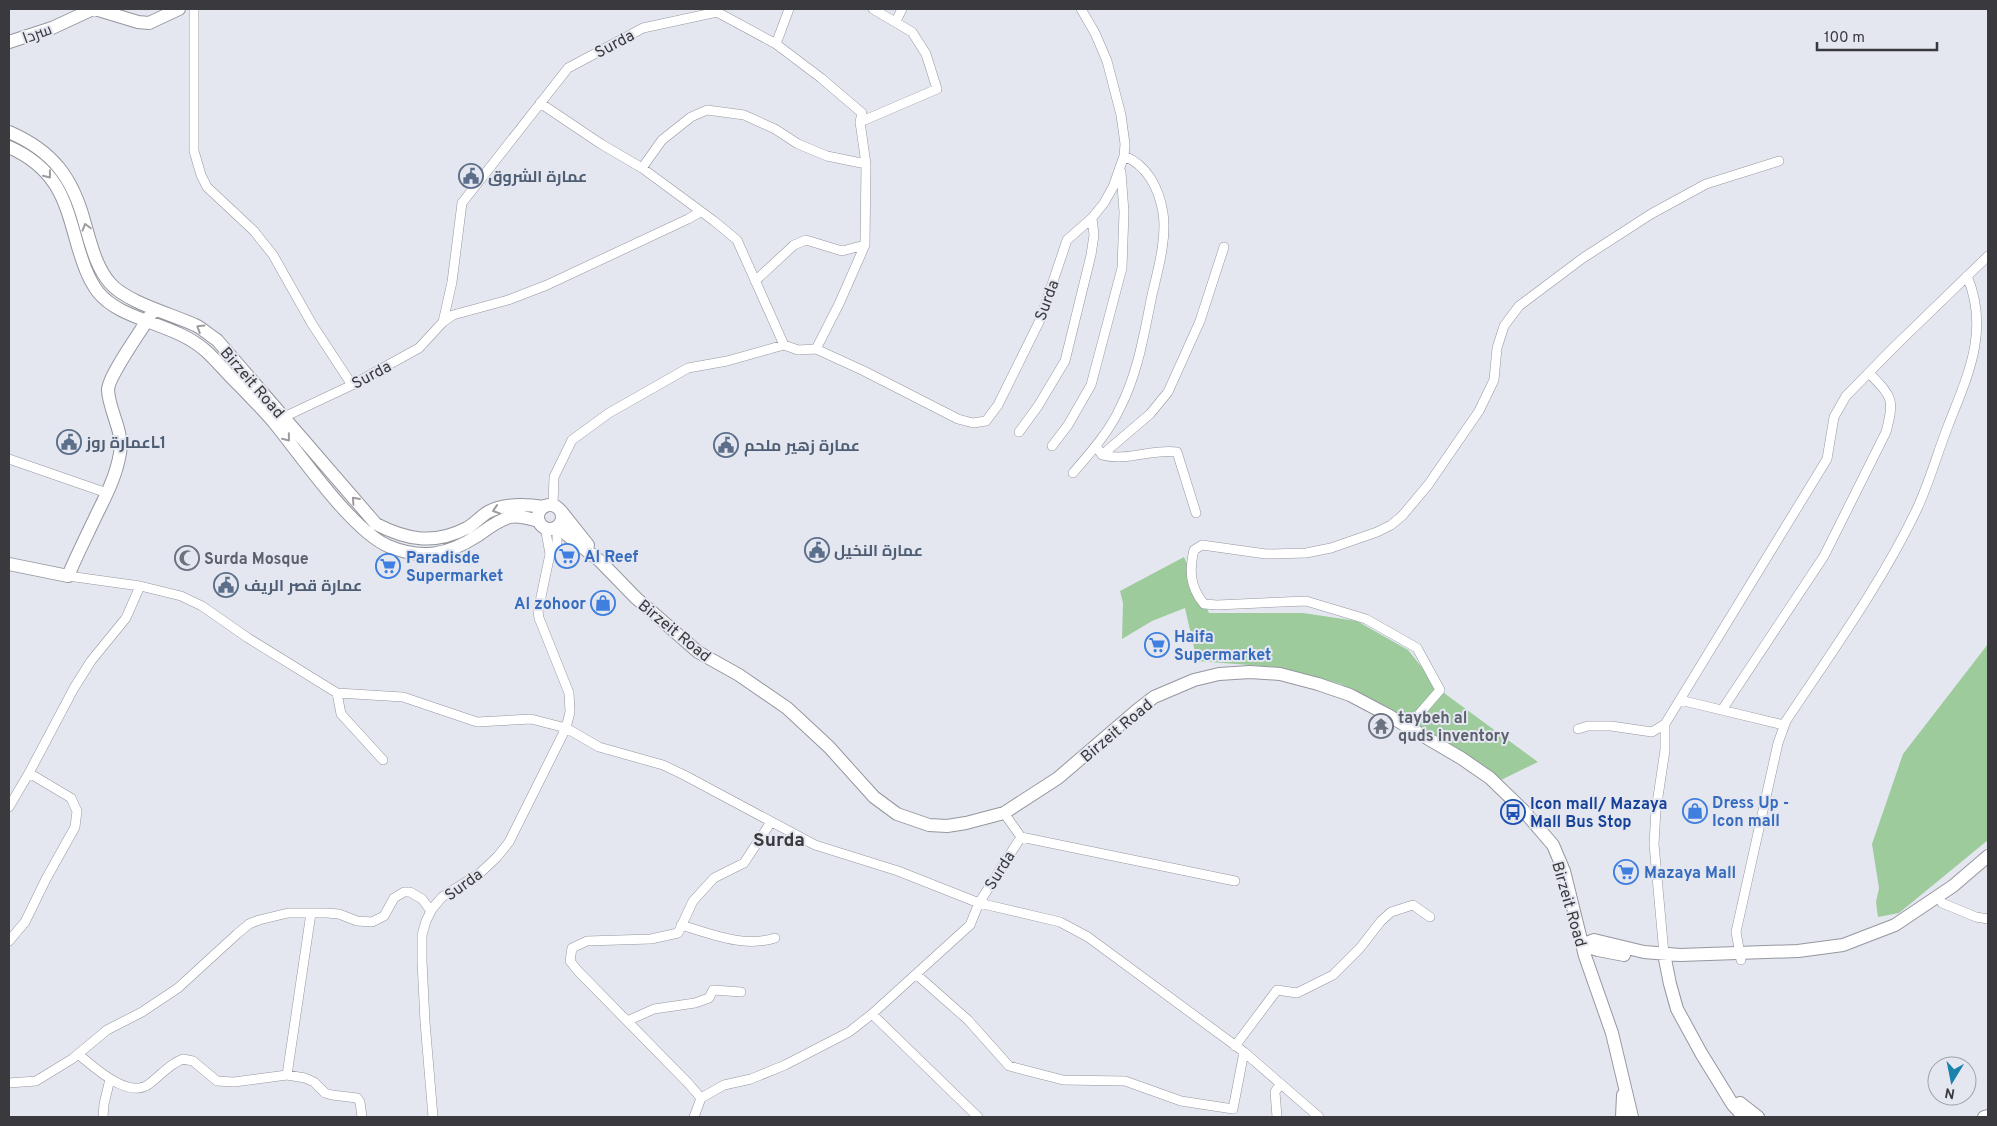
<svg xmlns="http://www.w3.org/2000/svg" width="1997" height="1126" viewBox="0 0 1997 1126" font-family="Overpass,Cairo,sans-serif">
  <style>
    .green { fill: #9dcb9c }
    .lines { fill: none; stroke-linecap: round; stroke-linejoin: round }
    .street-casing { stroke: #95979f; stroke-width: 10 }
    .secondary-casing { stroke: #95979f; stroke-width: 14 }
    .street { stroke: #fff; stroke-width: 9 }
    .secondary { stroke: #fff; stroke-width: 12 }
    .oneway { stroke: #9c9c9e }
    .labels { text-anchor: middle; stroke-width: 4; stroke-linejoin: round; paint-order: stroke }
    .street-label { font-size: 16px; fill: #3a3a3e; stroke: #e5e7f0 }
    .service-label { font-size: 16px; font-weight: bold; fill: #4e5e75; stroke: #e5e7f0; text-anchor: start }
    .shop-label { font-size: 16px; font-weight: bold; fill: #366cbe; stroke: #e5e7f0; text-anchor: start }
    .worship-label { font-size: 16px; font-weight: bold; fill: #5b616d; stroke: #e5e7f0; text-anchor: start }
    .transit-label { font-size: 16px; font-weight: bold; fill: #164399; stroke: #e5e7f0; text-anchor: start }
    .quarter-label { font-size: 19px; font-weight: bold; fill: #3a3a3e; stroke: #e5e7f0 }
  </style>
  <rect width="100%" height="100%" fill="#e5e7f0"/>
  <path class="green" d="M 1184,557 L 1209,613 L 1303,613 L 1357,621 L 1408,650 L 1440,690 L 1538,762 L 1495,783 L 1341,684 L 1275,667 L 1197,661 L 1185,608 L 1152,621 L 1122,639 L 1123,603 L 1120,591 Z
    M 1988,644 L 1988,840 L 1899,913 L 1878,917 L 1876,902 L 1879,888 L 1872,844 L 1903,754 Z"/>
  <g class="lines">
    <defs>
      <path id="street" d="M 194,9 L 194,151 L 201,175 L 207,187 L 254,231 L 273,255 L 312,324 L 352,385
        M 896,21 L 902,9
        M 776,44 L 789,9
        M 540,103 L 601,144 L 642,168 L 714,221 L 737,240 L 784,345
        M 860,122 L 937,89 L 926,54 L 912,32 L 873,9
        M 642,168 L 662,140 L 691,117 L 707,110 L 744,115 L 775,129 L 798,144 L 827,156 L 866,164
        M 755,281 L 794,245 L 806,240 L 842,251 L 865,245
        M 443,322 L 453,315 L 508,300 L 547,285 L 688,219 L 700,212
        M 284,417 L 352,385 L 419,348 L 443,322 L 452,282 L 462,203 L 568,68 L 643,28 L 717,12 L 776,44 L 821,78 L 862,113 L 860,122 L 866,164 L 865,245 L 839,304 L 816,349
        M 1019,432 L 1038,406 L 1065,361 L 1091,255 L 1094,235 L 1092,218
        M 1052,446 L 1068,425 L 1091,385 L 1122,268 L 1124,212 L 1121,172
        M 1096,446 L 1102,455 L 1150,414 L 1168,392 L 1200,321 L 1224,247
        M 1102,455 C 1127,462 1153,448 1177,452 L 1196,513
        M 9,459 L 107,493
        M 1073,473 C 1090,453 1109,432 1120,408 C 1138,373 1144,334 1152,295 C 1158,270 1167,238 1163,213 C 1159,188 1147,165 1124,156
        M 553,505 L 554,477 L 572,440 L 609,413 L 688,368 L 727,361 L 784,345 L 798,350 L 816,349 L 864,371 L 958,419 L 973,423 L 986,421 L 998,405 L 1040,320 L 1067,240 L 1092,218 L 1104,203 L 1113,187 L 1124,156 L 1125,144 L 1121,115 L 1107,61 L 1095,33 L 1081,9
        M 550,554 L 557,547 L 557,527
        M 68,576 L 140,586 L 181,596 L 202,606 L 248,638 L 337,693 L 403,697 L 477,722 L 531,719 L 566,728 L 599,747 L 663,765 L 684,775 L 815,845 L 898,871 L 979,903 L 1060,922 L 1088,937 L 1244,1052 L 1319,1117
        M 337,693 L 341,714 L 383,760
        M 1680,700 L 1784,725
        M 1722,710 L 1824,556 L 1886,432 C 1895,398 1892,397 1869,373
        M 1408,727 L 1440,690 L 1417,648 L 1366,619 L 1306,601 L 1217,605 L 1204,604 C 1190,587 1189,571 1194,550 L 1202,545 L 1266,554 L 1306,553 L 1331,548 L 1377,532 L 1391,525 L 1402,516 L 1428,485 L 1479,411 L 1494,380 L 1497,348 L 1504,326 L 1519,306 L 1583,258 L 1651,214 L 1706,184 L 1779,161
        M 1578,729 L 1588,726 L 1611,726 L 1652,732 L 1665,724 L 1827,459 L 1834,417 L 1846,396 L 1894,347 L 1988,256
        M 9,807 L 29,773 L 74,688 L 91,661 L 126,618 L 140,586
        M 1021,837 L 1235,881
        M 1942,903 L 1976,917 L 1988,919
        M 681,925 C 712,934 744,948 775,938
        M 9,941 L 25,922 L 46,879 L 75,827 L 77,811 L 71,798 L 29,773
        M 1664,954 L 1654,844 L 1656,810 L 1665,750 L 1665,724
        M 1741,960 L 1736,932 L 1778,743 L 1786,721 C 1831,653 1881,584 1916,511 C 1929,484 1937,454 1948,426 C 1968,375 1990,330 1967,276
        M 917,975 L 968,1020 L 1009,1066 L 1063,1080 L 1125,1081 L 1181,1101 L 1233,1109 L 1244,1052
        M 872,1014 L 978,1117
        M 627,1021 L 654,1009 L 695,1003 L 709,998 L 713,990 L 741,992
        M 1235,1046 L 1277,990 L 1297,993 L 1333,975 L 1360,948 L 1381,921 L 1391,912 L 1413,905 L 1430,917
        M 78,1054 C 93,1066 128,1100 149,1084 C 160,1076 169,1064 183,1059 L 193,1061 L 217,1081 L 234,1082 L 287,1075 L 305,1078 L 314,1082 L 325,1093 L 332,1095 L 357,1098 L 360,1102 L 362,1117
        M 287,1075 L 311,913
        M 9,1083 L 36,1081 L 72,1059 L 107,1030 L 142,1012 L 178,988 L 237,934 L 249,924 L 259,920 L 288,913 L 327,913 L 339,914 L 357,921 L 372,922 L 384,916 L 394,898 L 404,892 L 410,892 L 422,899 L 431,911
        M 701,1098 L 688,1083 L 578,971 L 570,961 L 572,948 L 587,941 L 651,939 L 678,933 L 693,901 L 714,878 L 744,863 L 771,822
        M 103,1117 L 104,1104 L 110,1079
        M 433,1117 L 425,1022 L 422,961 L 422,935 L 426,921 L 432,909 L 442,897 L 480,873 L 497,857 L 509,842 L 566,728 L 570,712 L 569,693 L 539,618 L 538,611 L 550,554 L 545,527
        M 694,1117 L 701,1098 L 724,1085 L 751,1079 L 785,1065 L 849,1032 L 872,1014 L 970,925 L 979,903 L 1021,837 L 1004,813
        M 1277,1117 L 1275,1092 L 1280,1084"/>
      <path id="secondary" d="M 95,9 L 138,22 L 149,23 L 179,9
        M 9,42 L 52,28 L 93,9
        M 9,132 C 53,151 73,178 85,224 C 91,244 96,267 110,283 C 126,302 171,314 195,325 C 202,328 209,335 217,340 L 376,524 C 407,540 434,545 467,528 C 474,524 480,517 488,512 C 505,503 525,504 544,507
        M 9,147 C 58,169 65,200 78,247 C 83,263 88,279 98,292 C 122,322 174,322 206,351 C 218,362 228,375 240,386 C 252,399 265,411 276,425 C 302,457 352,530 388,546 C 421,560 448,555 477,536 C 487,529 498,520 510,517 C 520,515 530,519 539,521
        M538 517a12 12 0 1 1 24 0a12 12 0 1 1-24 0Z
        M 561,511 L 588,545
        M 557,527 L 600,561 L 636,598 L 698,652 L 739,675 L 787,708 L 829,747 L 874,797 L 897,814 L 929,825 L 947,826 L 966,823 L 1004,813 L 1058,778 L 1136,711 L 1154,697 L 1194,680 L 1219,674 L 1250,672 L 1280,674 L 1318,684 L 1350,695 L 1386,714 L 1461,758 L 1490,778 L 1523,810 L 1553,845 L 1564,871 L 1585,956 L 1612,1033 L 1632,1117
        M 9,564 L 68,576 C 76,557 85,539 94,520 C 104,499 116,478 120,453 C 124,432 109,411 108,390 C 108,376 142,330 151,314
        M 1582,945 L 1594,940 L 1644,952 L 1680,955 L 1798,951 L 1843,945 L 1895,925 L 1953,886 L 1988,856
        M 1582,945 L 1598,950 L 1624,955
        M 1664,954 L 1670,984 L 1677,1009 L 1701,1053 L 1733,1105 L 1744,1117
        M 1740,1103 L 1758,1117
        M 1622,1117 L 1623,1095
        M 1984,1117 L 1988,1116"/>
    </defs>
    <use href="#street" class="street-casing"/>
    <use href="#secondary" class="secondary-casing"/>
    <use href="#street" class="street"/>
    <use href="#secondary" class="secondary"/>
  </g>
  <defs><path id="oneway-chevron" d="M-2-3.5L2.5 0L-2 3.5" fill="none" stroke-width="1.6" stroke-linecap="round" stroke-linejoin="round" transform="scale(1.25)"/></defs>
  <g class="oneway">
    <use href="#oneway-chevron" transform="translate(48 175) rotate(52)"/>
    <use href="#oneway-chevron" transform="translate(86 227) rotate(-106)"/>
    <use href="#oneway-chevron" transform="translate(200 328) rotate(-148)"/>
    <use href="#oneway-chevron" transform="translate(287 438) rotate(51)"/>
    <use href="#oneway-chevron" transform="translate(355 500) rotate(-132)"/>
    <use href="#oneway-chevron" transform="translate(496 510) rotate(162)"/>
  </g>
  <defs>
    <symbol id="civic-ring" viewBox="-11 -11 22 22"><circle r="9.5" fill="#e5e7f0" stroke="#5c6f8a" stroke-width="1.5"/><path d="M-.6-6.5H3V-4.5H.6V-3L4-1V1h2V6H-6V1h2V-1L-.6-3ZM-1.2 2.5V6h2.4V2.5Z" fill="#5c6f8a"/></symbol>
    <symbol id="supermarket-ring" viewBox="-11 -11 22 22"><circle r="9.5" fill="#e5e7f0" stroke="#3f7fe0" stroke-width="1.5"/><path d="M-6-5.5h2.5l.6 2H6L4.5 2H-2.5L-4.4-4H-6ZM-1.5 3.2a1.3 1.3 0 1 0 .1 0ZM3 3.2a1.3 1.3 0 1 0 .1 0Z" fill="#3f7fe0"/></symbol>
    <symbol id="mosque-ring" viewBox="-11 -11 22 22"><circle r="9.5" fill="#e5e7f0" stroke="#6b7280" stroke-width="1.5"/><path d="M3.5-4.9A6 6 0 1 0 3.5 4.9A5 5 0 1 1 3.5-4.9Z" fill="#6b7280"/></symbol>
    <symbol id="shop-ring" viewBox="-11 -11 22 22"><circle r="9.5" fill="#e5e7f0" stroke="#3f7fe0" stroke-width="1.5"/><path d="M-5-2.5h2.3a2.7 3.5 0 0 1 5.4 0H5L5.5 6h-11ZM-1.5-2.5h3a1.5 2.3 0 0 0-3 0Z" fill="#3f7fe0"/></symbol>
    <symbol id="temple-ring" viewBox="-11 -11 22 22"><circle r="9.5" fill="#e5e7f0" stroke="#6b7280" stroke-width="1.5"/><path d="M0-6L5-2H3V0L6.5 2.5H4V6H1.5V3h-3V6H-4V2.5H-6.5L-3 0V-2H-5Z" fill="#6b7280"/></symbol>
    <symbol id="bus-ring" viewBox="-11 -11 22 22"><circle r="9.5" fill="#e5e7f0" stroke="#1a4fb4" stroke-width="1.5"/><path d="M-5-6H5V4H4V6H2V4H-2V6H-4V4H-5ZM-3.5-4V0h7V-4ZM-3.5 1.2v1.5H-2V1.2ZM2 1.2v1.5H3.5V1.2Z" fill="#1a4fb4"/></symbol>
  </defs>
  <g fill-rule="evenodd">
    <use href="#civic-ring" x="457" y="162" width="28" height="28"/>
    <use href="#civic-ring" x="55" y="428" width="28" height="28"/>
    <use href="#civic-ring" x="712" y="431" width="28" height="28"/>
    <use href="#civic-ring" x="803" y="536" width="28" height="28"/>
    <use href="#supermarket-ring" x="553" y="542" width="28" height="28"/>
    <use href="#mosque-ring" x="173" y="544" width="28" height="28"/>
    <use href="#supermarket-ring" x="374" y="552" width="28" height="28"/>
    <use href="#civic-ring" x="212" y="571" width="28" height="28"/>
    <use href="#shop-ring" x="589" y="589" width="28" height="28"/>
    <use href="#supermarket-ring" x="1143" y="631" width="28" height="28"/>
    <use href="#temple-ring" x="1367" y="712" width="28" height="28"/>
    <use href="#shop-ring" x="1681" y="797" width="28" height="28"/>
    <use href="#bus-ring" x="1499" y="798" width="28" height="28"/>
    <use href="#supermarket-ring" x="1612" y="858" width="28" height="28"/>
  </g>
  <g class="labels">
    <g class="street-label">
      <text transform="translate(37 33) rotate(-20)" y="6">سردا</text>
      <text transform="translate(614 43) rotate(-28)" y="6">Surda</text>
      <text transform="translate(1046 300) rotate(-70)" y="6">Surda</text>
      <text transform="translate(371 374) rotate(-28)" y="6">Surda</text>
      <text transform="translate(253 382) rotate(49)" y="6">Birzeit Road</text>
      <text transform="translate(675 630) rotate(39)" y="6">Birzeit Road</text>
      <text transform="translate(1116 730) rotate(-40)" y="6">Birzeit Road</text>
      <text transform="translate(999 870) rotate(-58)" y="6">Surda</text>
      <text transform="translate(463 884) rotate(-36)" y="6">Surda</text>
      <text transform="translate(1570 904) rotate(74)" y="6">Birzeit Road</text>
    </g>
    <g class="service-label">
      <text x="488" y="182">عمارة الشروق</text>
      <text x="86" y="448">عمارة روزL1</text>
      <text x="744" y="451">عمارة زهير ملحم</text>
      <text x="834" y="556">عمارة النخيل</text>
      <text x="244" y="591">عمارة قصر الريف</text>
    </g>
    <g class="shop-label">
      <text x="584" y="562">Al Reef</text>
      <text x="406" y="563">Paradisde<tspan x="406" dy="18">Supermarket</tspan></text>
      <text x="586" y="609" text-anchor="end">Al zohoor</text>
      <text x="1174" y="642">Haifa<tspan x="1174" dy="18">Supermarket</tspan></text>
      <text x="1712" y="808">Dress Up -<tspan x="1712" dy="18">Icon mall</tspan></text>
      <text x="1644" y="878">Mazaya Mall</text>
    </g>
    <g class="worship-label">
      <text x="204" y="564">Surda Mosque</text>
      <text x="1398" y="723">taybeh al<tspan x="1398" dy="18">quds inventory</tspan></text>
    </g>
    <g class="transit-label">
      <text x="1530" y="809">Icon mall/ Mazaya<tspan x="1530" dy="18">Mall Bus Stop</tspan></text>
    </g>
    <g class="quarter-label">
      <text x="779" y="846">Surda</text>
    </g>
  </g>
  <rect width="1997" height="1126" fill="none" stroke="#3a3a3e" stroke-width="20"/>
  <g transform="translate(1952 1081) rotate(190)"><circle r="24" fill="#e5e7f0" stroke="#a1a2a9"/>
  <path d="M0-4L9 19L0 12L-9 19Z" fill="#1b82ab"/>
  <text y="-8" font-size="14" font-weight="bold" text-anchor="middle" fill="#3a3a3e">N</text>
  </g>
  <path d="M1817 42v8h120v-8" fill="none" stroke="#3a3a3e" stroke-width="2.5"/>
  <text x="1824" y="42" font-size="15" fill="#3a3a3e" stroke="#e5e7f0" stroke-width="4" paint-order="stroke">100 m</text>
</svg>
